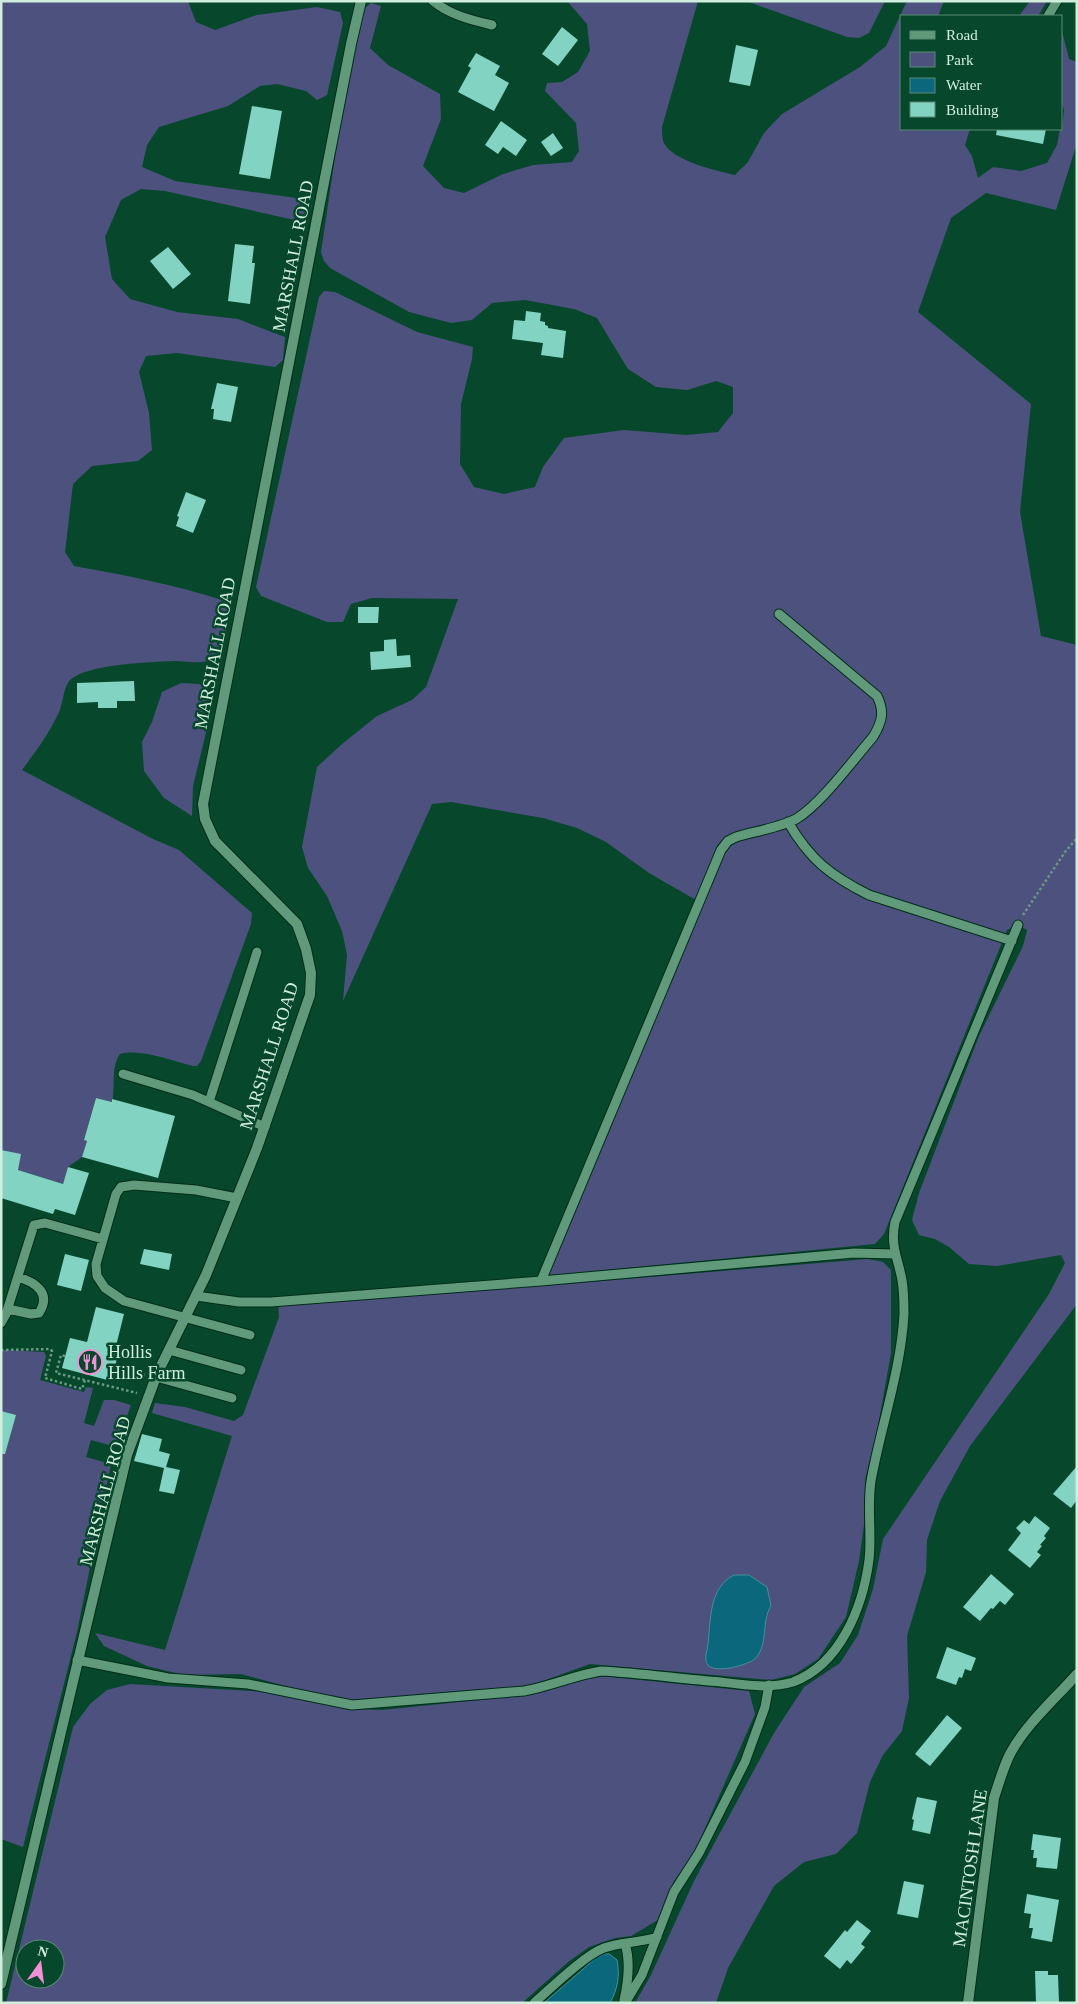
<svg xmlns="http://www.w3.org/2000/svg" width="1078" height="2004" viewBox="0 0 1078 2004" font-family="'Times New Roman',serif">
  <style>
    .green { fill: #4d517e; fill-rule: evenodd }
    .water { fill: #0a677c; stroke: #469099 }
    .building { fill: #82d3c2 }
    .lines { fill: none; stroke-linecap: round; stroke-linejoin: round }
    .lane-casing { stroke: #002c18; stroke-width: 11 }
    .street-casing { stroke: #002c18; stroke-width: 12 }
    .path { stroke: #6a9983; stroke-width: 2.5; stroke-dasharray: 2.5 2.5; stroke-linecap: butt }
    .lane { stroke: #609a7a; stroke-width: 9 }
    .street { stroke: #609a7a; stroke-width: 10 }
    .labels { text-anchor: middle; stroke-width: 5; stroke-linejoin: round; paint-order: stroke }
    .street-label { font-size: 18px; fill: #d1eedd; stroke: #07482d }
    .poi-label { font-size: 18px; fill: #d1eedd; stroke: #07482d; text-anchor: start }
  </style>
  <rect width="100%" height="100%" fill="#07482d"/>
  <path class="green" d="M 1,1 L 188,1 L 196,22 L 215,30 L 257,15 L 317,7 L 340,12 L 343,23 L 327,95 L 317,100 L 306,91 L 277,84 L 260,86 L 228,106 L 159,127 L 147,145 L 142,167 L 175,181 L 303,199 L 312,205 L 307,216 L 299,221 L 165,191 L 141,189 L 121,200 L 105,237 L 112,279 L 130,299 L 177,312 L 238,319 L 285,337 L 283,360 L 275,367 L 177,353 L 146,356 L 139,372 L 149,413 L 152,450 L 138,461 L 92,466 L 73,484 L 65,552 L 74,566 C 125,575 176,585 225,601 L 231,614 L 218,656 C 203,666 191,661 174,661 C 152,662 79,664 68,683 C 63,691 63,703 59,712 C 49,734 36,751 22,770 L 153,839 L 179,850 L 252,913 L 251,924 L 201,1061 L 197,1066 L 193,1066 C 173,1061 140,1048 120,1054 C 110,1069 116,1086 112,1102 L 96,1098 L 84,1140 L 87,1141 L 82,1157 L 68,1167 L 63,1184 L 18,1170 L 1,1150 Z
    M 567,1 L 698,1 L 662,127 C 662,132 662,139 664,143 C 673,161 717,171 735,175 L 748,162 L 764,133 L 782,114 L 860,67 L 886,46 L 907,1 L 944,1 L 938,16 L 902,16 L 902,129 L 970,129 L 965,145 L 972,156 L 978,178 L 993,167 L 1021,171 L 1047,163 L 1057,145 L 1060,129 L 1062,129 L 1064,110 L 1062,104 L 1062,31 L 1069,59 L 1077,62 L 1077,143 L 1056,210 L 986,193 L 951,218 L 918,312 L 1031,404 L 1020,512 L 1041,636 L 1077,645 L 1077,1304 L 970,1446 L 940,1501 L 927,1540 L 926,1572 L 907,1636 L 909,1698 L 902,1731 L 883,1755 L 870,1782 L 857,1833 L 836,1854 L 804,1862 L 774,1886 L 728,1968 L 716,2003 L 635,2003 L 651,1975 L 694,1881 L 774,1733 L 804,1687 L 840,1663 L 858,1635 L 873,1589 L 883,1539 L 1049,1294 L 1065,1263 L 1061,1255 L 997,1266 L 969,1264 L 949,1247 L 935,1239 L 919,1235 L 912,1220 L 919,1193 L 979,1036 L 1023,946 L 1027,930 L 1018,925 L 1007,930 L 884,1234 L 875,1244 L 544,1276 L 696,900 L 649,873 L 606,842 L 577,828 L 543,818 L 451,802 L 432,804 L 343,1001 L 347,955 L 342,931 L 327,896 L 308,868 L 302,847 L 317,767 L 342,744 L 377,716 L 412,700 L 426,687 L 458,599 L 372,598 L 351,604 L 343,622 L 327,622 L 261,596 L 256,587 L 319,297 L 324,291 L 335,292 L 417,332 L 473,347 L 472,359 L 461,404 L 460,464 L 474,487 L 504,494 L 535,487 L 543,467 L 564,438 L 624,430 L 686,435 L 718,432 L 733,413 L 733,387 L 716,381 L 687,390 L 656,387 L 628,369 L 597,318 L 574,309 L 525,300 L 492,303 L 472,320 L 451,323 L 409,312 L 330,268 L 324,261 L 321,252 L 336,150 L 358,28 L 365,8 L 371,3 L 381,6 L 370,48 L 388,65 L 440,94 L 441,119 L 423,166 L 444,188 L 464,193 L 503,174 L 533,165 L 572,162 L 579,151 L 576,123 L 545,91 L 547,83 L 562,82 L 578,72 L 590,51 L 587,24 Z
    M 746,1 L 885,1 L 869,33 L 859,38 L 847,37 Z
    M 1030,1 L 1047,1 L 1038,16 L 1019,16 Z
    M 181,683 L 199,684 L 213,692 L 212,708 L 193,786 L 192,816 L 164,798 L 144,771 L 142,742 L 152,722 L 162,692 Z
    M 868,1259 L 883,1262 L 891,1270 L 891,1353 L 877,1432 L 865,1480 L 865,1518 L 859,1561 L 846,1617 L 818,1659 L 795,1674 L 771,1680 L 590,1664 L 529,1686 L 354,1700 L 334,1699 L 241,1674 L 184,1675 L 147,1666 L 104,1646 L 95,1633 L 165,1650 L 232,1436 L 152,1413 L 155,1403 L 185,1407 L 234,1421 L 243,1415 L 279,1317 L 278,1302 L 541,1281 L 540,1286 Z
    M 3,1350 L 44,1352 L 46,1356 L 40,1380 L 84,1392 L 86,1387 L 93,1388 L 84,1423 L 94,1426 L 104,1400 L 114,1400 L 131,1405 L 116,1447 L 91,1440 L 86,1457 L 111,1464 L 77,1632 L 23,1847 L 1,1839 L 1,1351 Z
    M 601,1676 L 749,1691 L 755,1714 L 692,1858 L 674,1881 L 658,1920 L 631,1936 L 615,1938 L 589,1947 L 568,1962 L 522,2003 L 6,2003 L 73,1727 L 90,1704 L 107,1690 L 130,1684 L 268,1692 L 355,1709 L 382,1710 L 527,1695 L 575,1681 ZM 25,1949 L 55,1949 L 55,1979 L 25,1979 Z"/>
  <path class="water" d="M 734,1575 L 749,1575 L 767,1587 L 771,1606 C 761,1621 769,1644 755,1659 C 750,1663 736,1667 730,1668 C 723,1669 712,1670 708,1665 C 703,1659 708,1650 708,1643 C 711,1618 709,1588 734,1575 Z
    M 604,1954 L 609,1954 L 617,1960 C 620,1976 618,1988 610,2003 L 544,2003 L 597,1957 Z"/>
  <path class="building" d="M 562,27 L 578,40 L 558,66 L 542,54 Z
    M 736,45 L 758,50 L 750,86 L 729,82 Z
    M 476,53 L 500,66 L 495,75 L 509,83 L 494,111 L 458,92 L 471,68 L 468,66 Z
    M 252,106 L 282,111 L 270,179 L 239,174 Z
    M 501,121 L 527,140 L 516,156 L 503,147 L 498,154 L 485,145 Z
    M 997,129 L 1046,129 L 1043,144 L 996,135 Z
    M 553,133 L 563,148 L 551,156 L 541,142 Z
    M 235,244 L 254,246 L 252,263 L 255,263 L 250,304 L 228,301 Z
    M 168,247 L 191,274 L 173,289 L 150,261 Z
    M 526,311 L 541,313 L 540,321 L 545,322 L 545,325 L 548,326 L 548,328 L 566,331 L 563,358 L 541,355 L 543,343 L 512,339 L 514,320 L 525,321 Z
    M 217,383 L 238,387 L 231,422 L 213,419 L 214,409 L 211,409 Z
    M 186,492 L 206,500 L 193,533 L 176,526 L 179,517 L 177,516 Z
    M 358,607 L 379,607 L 378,623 L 358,623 Z
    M 396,639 L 397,656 L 410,655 L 411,667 L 371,670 L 370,652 L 384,651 L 384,640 Z
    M 134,681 L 135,701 L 117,701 L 117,708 L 98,708 L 98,702 L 77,703 L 77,683 Z
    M 96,1098 L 112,1102 L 112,1099 L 175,1116 L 158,1178 L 82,1157 L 87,1141 L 84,1140 Z
    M 1,1150 L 21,1154 L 18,1170 L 63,1184 L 68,1167 L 89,1173 L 75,1215 L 55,1209 L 53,1214 L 1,1198 Z
    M 144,1249 L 172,1254 L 169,1270 L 140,1264 Z
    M 65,1254 L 89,1260 L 81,1291 L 57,1285 Z
    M 96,1307 L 124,1314 L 115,1350 L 119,1351 L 111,1381 L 62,1368 L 70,1338 L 87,1342 Z
    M 1,1411 L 16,1415 L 5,1454 L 1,1454 Z
    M 142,1434 L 162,1439 L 159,1451 L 170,1454 L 166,1467 L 180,1470 L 174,1494 L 159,1491 L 164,1468 L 134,1461 Z
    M 1077,1466 L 1077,1500 L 1071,1508 L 1053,1494 Z
    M 1035,1516 L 1050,1528 L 1044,1536 L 1046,1538 L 1040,1545 L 1042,1546 L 1037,1552 L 1041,1555 L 1030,1568 L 1008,1550 L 1021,1533 L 1016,1528 L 1024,1520 L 1029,1524 Z
    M 991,1574 L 1014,1594 L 1005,1605 L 1000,1601 L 993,1609 L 991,1608 L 980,1621 L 963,1607 Z
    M 947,1647 L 976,1658 L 971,1671 L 965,1669 L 962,1678 L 959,1677 L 956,1685 L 936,1678 Z
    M 947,1715 L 962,1728 L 930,1766 L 915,1754 Z
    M 917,1797 L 937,1801 L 930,1834 L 912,1830 L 914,1820 L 912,1819 Z
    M 1033,1834 L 1061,1838 L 1057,1869 L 1036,1867 L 1037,1858 L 1033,1858 L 1034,1850 L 1031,1850 Z
    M 904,1881 L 924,1885 L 918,1918 L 897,1914 Z
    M 1027,1894 L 1059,1900 L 1052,1942 L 1031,1938 L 1033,1928 L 1029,1928 L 1031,1914 L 1024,1913 Z
    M 857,1920 L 871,1931 L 861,1944 L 865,1947 L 851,1964 L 847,1960 L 840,1969 L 824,1956 L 845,1930 L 847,1932 Z
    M 1035,1971 L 1048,1971 L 1048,1975 L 1058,1975 L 1059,2003 L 1036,2003 Z"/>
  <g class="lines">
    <defs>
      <path id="lane" d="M 433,1 C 450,15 471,20 492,25
        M 1048,16 L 1057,1
        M 788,822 C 810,860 831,876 869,895 L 1012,941
        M 123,1074 L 193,1095 L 265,1127
        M 209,1102 L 257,952
        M 237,1198 L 196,1190 L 134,1185 L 121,1187 L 116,1194 L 96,1264 L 97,1276 L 105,1288 L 124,1301 L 250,1335
        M 541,1281 L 721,850 L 728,841 L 736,837 C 752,832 782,827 796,819 C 821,804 853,760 873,737 C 882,722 885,712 877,696 L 779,614
        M 196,1296 L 239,1302 L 271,1302 L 541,1281 L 854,1253 L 895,1254
        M 8,1309 L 31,1314 L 39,1313 C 52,1293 35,1282 18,1277
        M 1,1323 L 6,1314 L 34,1225 L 45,1223 L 103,1239
        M 169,1350 L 241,1370
        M 156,1377 L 232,1398
        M 77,1660 L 168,1678 L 248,1684 L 352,1705 L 524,1691 C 551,1686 575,1675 601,1671 C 641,1673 681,1679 721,1682 C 744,1685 771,1689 793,1682 C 841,1664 863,1606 869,1560 C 872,1533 867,1507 871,1481 C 881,1426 901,1370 904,1314 C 904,1303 904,1292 902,1280 C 898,1258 890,1246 895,1222 L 1018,925
        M 624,2000 C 628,1982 631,1962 625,1944
        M 534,2003 C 551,1988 585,1955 604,1948 C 620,1942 639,1943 657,1937
        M 625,2003 L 642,1975 L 674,1892 L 699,1853 L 745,1762 L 765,1707 L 769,1685"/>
      <path id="street" d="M 1,1984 L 127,1455 L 157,1374 L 206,1275 L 257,1148 L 310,995 L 311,973 L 306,949 L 297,924 L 215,841 L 205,819 L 203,804 L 351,44 L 361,1
        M 968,2003 L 994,1798 C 999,1783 1003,1768 1010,1754 C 1026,1724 1055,1699 1077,1674"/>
    </defs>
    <use href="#lane" class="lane-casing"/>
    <use href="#street" class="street-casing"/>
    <path class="path" d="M 1023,915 L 1065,852 L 1077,838
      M 1,1350 L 50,1349 L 52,1351 L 45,1378 L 82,1389 L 85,1380
      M 65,1356 L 61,1355 L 56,1373 L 137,1393
      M 115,1367 L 145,1375"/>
    <use href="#lane" class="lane"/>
    <use href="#street" class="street"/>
  </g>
  <defs>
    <symbol id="restaurant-ring" viewBox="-11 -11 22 22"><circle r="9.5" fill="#07482d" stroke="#f391d6" stroke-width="1.5"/><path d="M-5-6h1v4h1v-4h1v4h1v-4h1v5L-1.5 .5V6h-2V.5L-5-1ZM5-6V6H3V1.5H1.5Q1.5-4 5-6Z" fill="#f391d6"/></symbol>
  </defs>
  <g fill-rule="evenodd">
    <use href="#restaurant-ring" x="76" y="1348" width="28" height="28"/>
  </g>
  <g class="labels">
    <g class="street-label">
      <text transform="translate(293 256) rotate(-79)" y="6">MARSHALL ROAD</text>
      <text transform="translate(215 653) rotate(-79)" y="6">MARSHALL ROAD</text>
      <text transform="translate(269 1056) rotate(-72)" y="6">MARSHALL ROAD</text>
      <text transform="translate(105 1491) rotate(-75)" y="6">MARSHALL ROAD</text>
      <text transform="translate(970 1868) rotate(-82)" y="6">MACINTOSH LANE</text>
    </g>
    <g class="poi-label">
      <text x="108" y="1358">Hollis<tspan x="108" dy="21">Hills Farm</tspan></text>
    </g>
  </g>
  <rect width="1078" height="2004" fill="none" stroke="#d1eedd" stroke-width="5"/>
  <rect x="900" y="15" width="162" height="115" fill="#07482d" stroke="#588a73"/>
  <rect x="910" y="31" width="25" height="8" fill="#609a7a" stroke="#588a73"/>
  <text x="946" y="40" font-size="15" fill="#d1eedd">Road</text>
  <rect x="910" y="52" width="25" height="15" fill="#4d517e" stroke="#588a73"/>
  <text x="946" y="65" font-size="15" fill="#d1eedd">Park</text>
  <rect x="910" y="78" width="25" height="15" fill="#0a677c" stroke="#588a73"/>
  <text x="946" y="90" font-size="15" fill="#d1eedd">Water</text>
  <rect x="910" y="102" width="25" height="15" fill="#82d3c2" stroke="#588a73"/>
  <text x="946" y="115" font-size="15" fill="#d1eedd">Building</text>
  <g transform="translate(40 1964) rotate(14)"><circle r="24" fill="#07482d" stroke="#588a73"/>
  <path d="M0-4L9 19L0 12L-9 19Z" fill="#f391d6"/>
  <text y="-8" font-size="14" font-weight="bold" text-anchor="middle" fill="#d1eedd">N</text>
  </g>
</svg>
